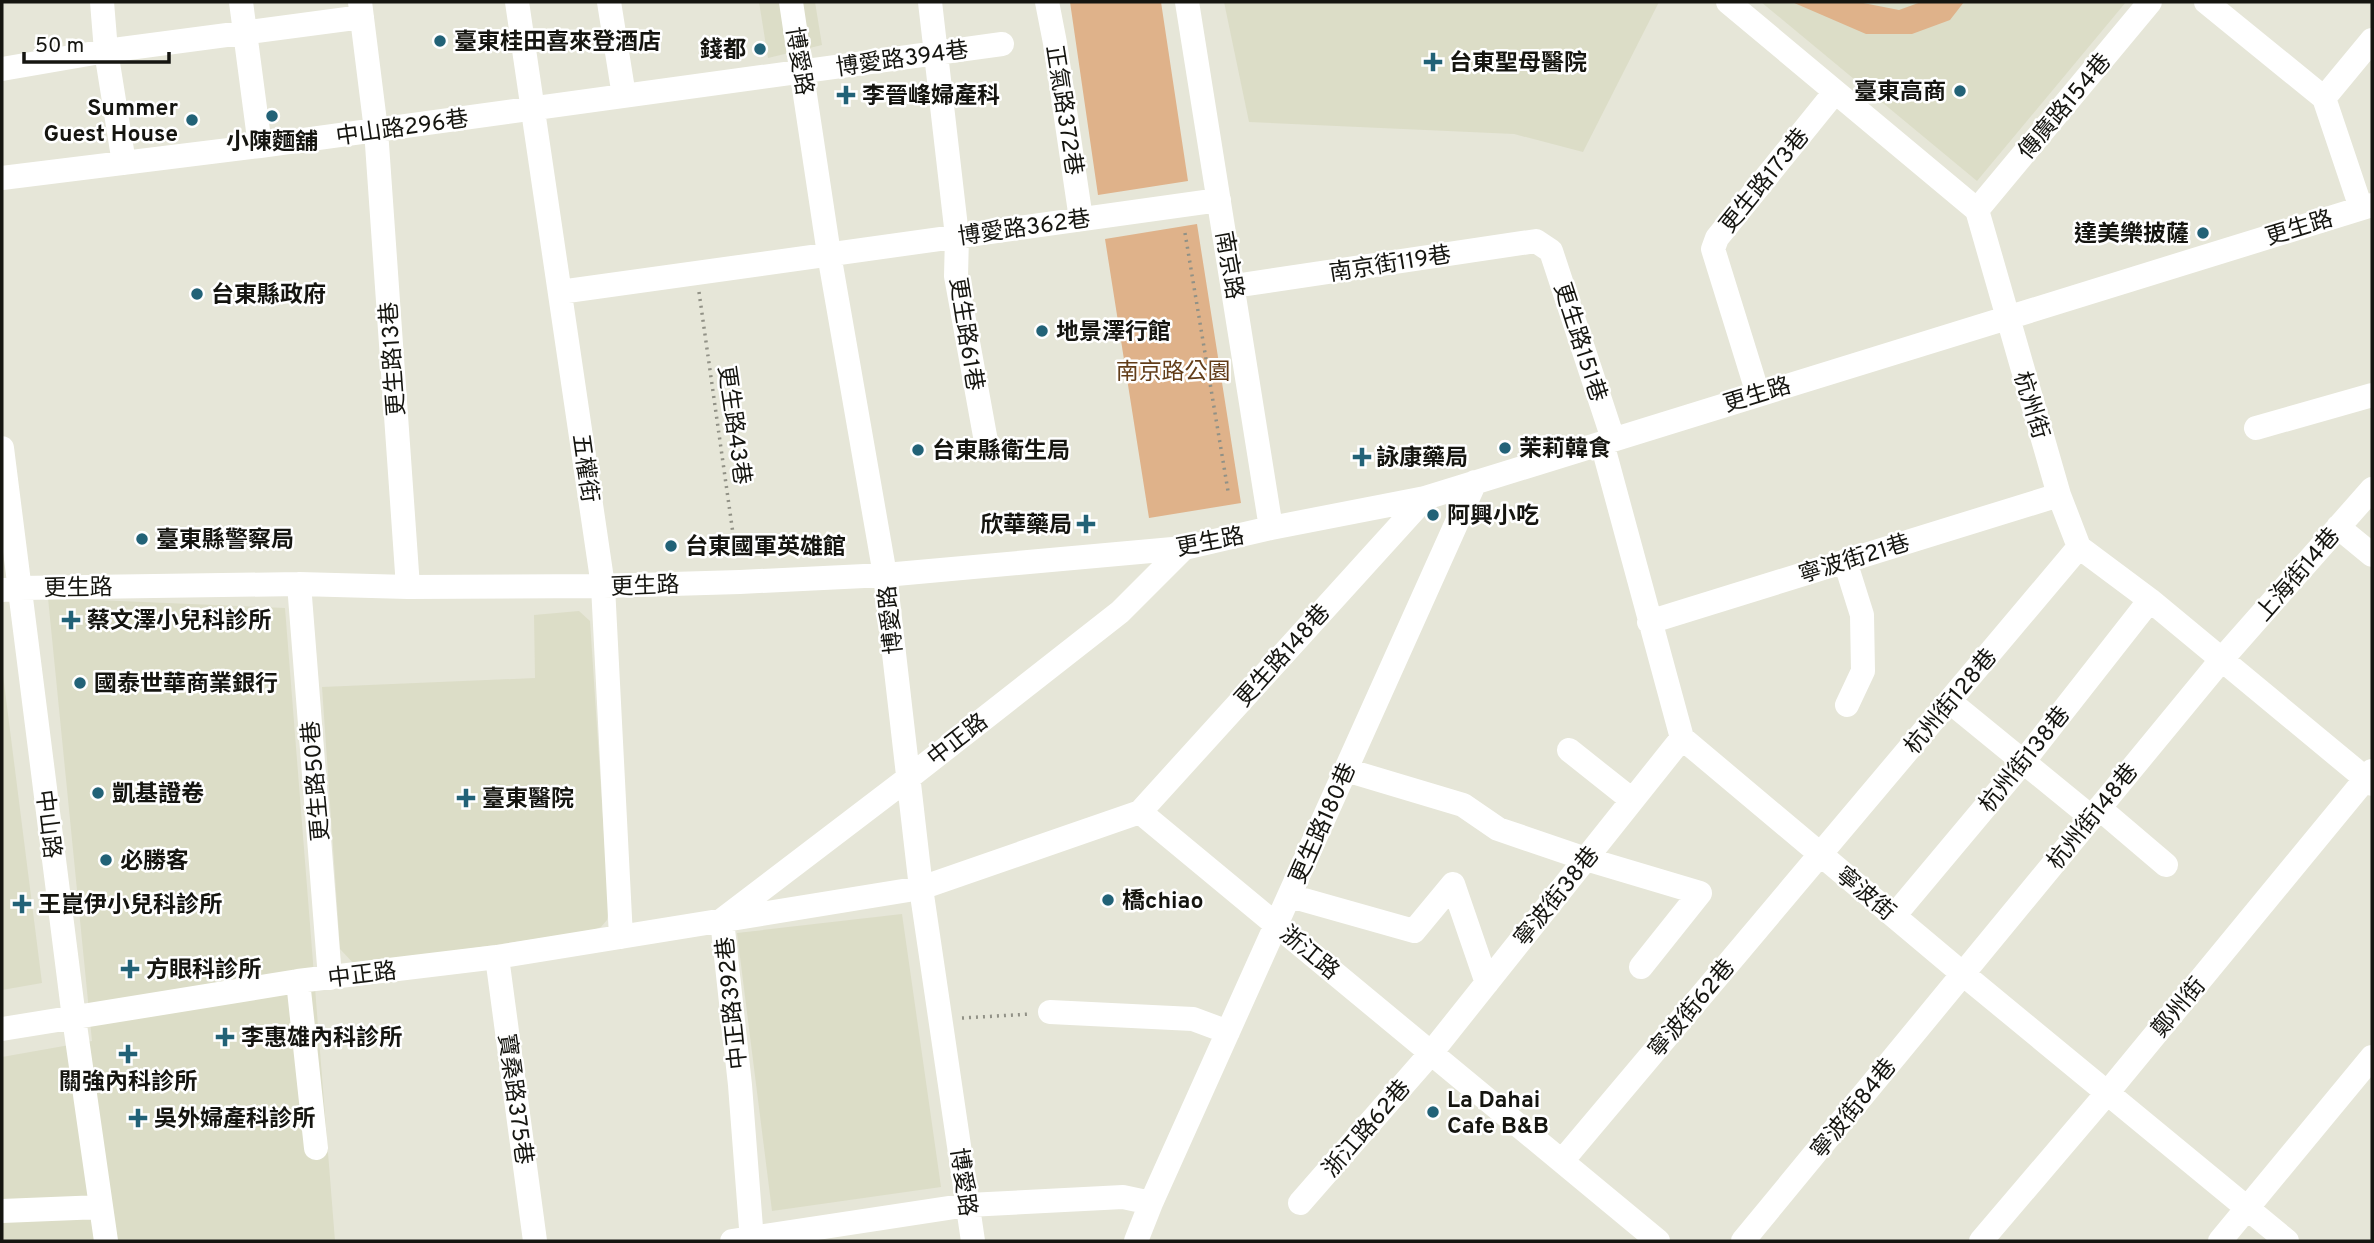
<svg xmlns="http://www.w3.org/2000/svg" width="2374" height="1243" viewBox="0 0 2374 1243" font-family="Overpass,'Noto Sans TC',sans-serif">
  <style>
    .built { fill: #dcddc7 }
    .green { fill: #dfb28a }
    .lines { fill: none; stroke-linecap: round; stroke-linejoin: round }
    .path { stroke: #919186; stroke-width: 3.5; stroke-dasharray: 2 5; stroke-linecap: butt }
    .minor { stroke: #fff; stroke-width: 24 }
    .poi-dot { fill: #226277; stroke: #fff; stroke-width: 2.5 }
    .labels { text-anchor: middle; stroke-width: 5; stroke-linejoin: round; paint-order: stroke }
    .poi-label { font-size: 23px; font-weight: bold; fill: #151510; stroke: #fff; text-anchor: start }
    .street-label { font-size: 23px; fill: #151510; stroke: #fff }
    .park-label { font-size: 23px; fill: #623d19; stroke: #fff }
  </style>
  <rect width="100%" height="100%" fill="#e6e6d8"/>
  <path class="built" d="M 759,2 L 815,2 L 822,45 L 768,58 Z
    M 1224,2 L 1659,2 L 1583,152 L 1514,134 L 1249,122 Z
    M 1761,2 L 2126,2 L 1977,181 Z
    M 48,598 L 285,608 L 335,1241 L 2,1241 L 2,1057 L 92,1041 Z
    M 579,611 L 590,621 L 609,910 L 607,920 L 601,927 L 591,931 L 355,965 L 340,949 L 322,687 L 535,678 L 534,615 Z
    M 2,667 L 42,983 L 2,990 Z
    M 902,914 L 941,1187 L 772,1211 L 737,933 Z"/>
  <path class="green" d="M 1070,2 L 1161,2 L 1188,181 L 1098,195 Z
    M 1792,2 L 1858,2 L 1899,10 L 1921,2 L 1964,2 L 1950,20 L 1912,34 L 1866,34 Z
    M 1197,224 L 1241,503 L 1149,518 L 1105,239 Z"/>
  <g class="lines">
    <path class="path" d="M 1185,233 L 1228,491
      M 699,292 L 737,562
      M 962,1018 L 1031,1014"/>
    <path class="minor" d="M 102,2 L 106,51 L 124,163
      M 241,2 L 260,146
      M 360,2 L 376,130 L 408,587
      M 517,2 L 603,586 L 621,937
      M 609,2 L 624,96
      M 791,2 L 829,254 L 885,575 L 921,888 L 973,1241
      M 930,2 L 957,236 L 956,276 L 987,447
      M 1047,2 L 1055,43 L 1081,219
      M 1187,2 L 1271,528
      M 1728,2 L 1977,210 L 2059,495 L 2079,547 L 2150,600 L 2372,784
      M 2206,2 L 2324,98 L 2361,208
      M 2,69 L 106,51 L 362,17
      M 2324,98 L 2372,40
      M 2,178 L 260,146 L 1002,44
      M 1977,210 L 2150,2
      M 1234,286 L 1536,241 L 1551,251 L 1613,439
      M 560,292 L 1219,200
      M 1758,394 L 1713,249 L 1717,238 L 1835,92
      M 2256,428 L 2372,395
      M 1602,443 L 1682,738 L 1963,974 L 2287,1241
      M 2,448 L 74,1018 L 106,1241
      M 2338,527 L 2372,555
      M 1845,561 L 1862,615 L 1863,671 L 1847,705
      M 299,584 L 330,978
      M 2,590 L 19,588 L 299,584 L 408,587 L 603,586 L 740,582 L 885,575 L 1184,548 L 1271,528 L 1425,498 L 2372,205
      M 1649,622 L 2059,495
      M 1949,701 L 2091,817
      M 1569,750 L 1632,800
      M 1346,770 L 1463,805 L 1498,829 L 1586,859 L 1700,893 L 1641,967
      M 2099,808 L 2166,865
      M 1140,812 L 1658,1241
      M 1290,896 L 1414,931 L 1453,884 L 1487,983
      M 1894,916 L 2023,762 L 2150,600
      M 497,957 L 535,1241
      M 298,981 L 316,1148
      M 1050,1012 L 1193,1019 L 1228,1032
      M 2,1029 L 298,981 L 497,957 L 921,888 L 1140,812 L 1425,498
      M 1562,1161 L 2079,547
      M 1300,1203 L 1431,1053 L 1682,738
      M 2,1211 L 101,1207
      M 732,1241 L 968,1205 L 1123,1197 L 1151,1203
      M 752,1241 L 740,1085 L 722,920 L 907,779 L 1120,612 L 1184,548
      M 1136,1241 L 1151,1203 L 1475,482
      M 1743,1241 L 2222,659 L 2372,489
      M 1981,1241 L 2108,1092 L 2372,771
      M 2220,1241 L 2372,1057"/>
  </g>
  <g class="poi-dot">
    <circle cx="440" cy="41" r="7"/>
    <circle cx="760" cy="49" r="7"/>
    <path d="M1429.5 51.5h7v7h7v7h-7v7h-7v-7h-7v-7h7z"/>
    <circle cx="1960" cy="91" r="7"/>
    <path d="M842.5 84.5h7v7h7v7h-7v7h-7v-7h-7v-7h7z"/>
    <circle cx="272" cy="116" r="7"/>
    <circle cx="192" cy="120" r="7"/>
    <circle cx="2203" cy="233" r="7"/>
    <circle cx="197" cy="294" r="7"/>
    <circle cx="1042" cy="331" r="7"/>
    <circle cx="1505" cy="448" r="7"/>
    <circle cx="918" cy="450" r="7"/>
    <path d="M1358.5 446.5h7v7h7v7h-7v7h-7v-7h-7v-7h7z"/>
    <circle cx="1433" cy="515" r="7"/>
    <path d="M1082.5 513.5h7v7h7v7h-7v7h-7v-7h-7v-7h7z"/>
    <circle cx="142" cy="539" r="7"/>
    <circle cx="671" cy="546" r="7"/>
    <path d="M67.5 609.5h7v7h7v7h-7v7h-7v-7h-7v-7h7z"/>
    <circle cx="80" cy="683" r="7"/>
    <circle cx="98" cy="793" r="7"/>
    <path d="M462.5 787.5h7v7h7v7h-7v7h-7v-7h-7v-7h7z"/>
    <circle cx="106" cy="860" r="7"/>
    <circle cx="1108" cy="900" r="7"/>
    <path d="M18.5 893.5h7v7h7v7h-7v7h-7v-7h-7v-7h7z"/>
    <path d="M126.5 958.5h7v7h7v7h-7v7h-7v-7h-7v-7h7z"/>
    <path d="M221.5 1026.5h7v7h7v7h-7v7h-7v-7h-7v-7h7z"/>
    <path d="M124.5 1043.5h7v7h7v7h-7v7h-7v-7h-7v-7h7z"/>
    <circle cx="1433" cy="1112" r="7"/>
    <path d="M134.5 1107.5h7v7h7v7h-7v7h-7v-7h-7v-7h7z"/>
  </g>
  <g class="labels">
    <g class="poi-label">
      <text x="454" y="49">臺東桂田喜來登酒店</text>
      <text x="746" y="57" text-anchor="end">錢都</text>
      <text x="1449" y="70">台東聖母醫院</text>
      <text x="1946" y="99" text-anchor="end">臺東高商</text>
      <text x="862" y="103">李晉峰婦產科</text>
      <text x="178" y="115" text-anchor="end">Summer<tspan x="178" dy="26">Guest House</tspan></text>
      <text x="272" y="149" text-anchor="middle">小陳麵舖</text>
      <text x="2189" y="241" text-anchor="end">達美樂披薩</text>
      <text x="211" y="302">台東縣政府</text>
      <text x="1056" y="339">地景澤行館</text>
      <text x="1519" y="456">茉莉韓食</text>
      <text x="932" y="458">台東縣衛生局</text>
      <text x="1376" y="465">詠康藥局</text>
      <text x="1447" y="523">阿興小吃</text>
      <text x="1072" y="532" text-anchor="end">欣華藥局</text>
      <text x="156" y="547">臺東縣警察局</text>
      <text x="685" y="554">台東國軍英雄館</text>
      <text x="87" y="628">蔡文澤小兒科診所</text>
      <text x="94" y="691">國泰世華商業銀行</text>
      <text x="112" y="801">凱基證卷</text>
      <text x="482" y="806">臺東醫院</text>
      <text x="120" y="868">必勝客</text>
      <text x="1122" y="908">橋chiao</text>
      <text x="38" y="912">王崑伊小兒科診所</text>
      <text x="146" y="977">方眼科診所</text>
      <text x="241" y="1045">李惠雄內科診所</text>
      <text x="128" y="1089" text-anchor="middle">關強內科診所</text>
      <text x="1447" y="1107">La Dahai<tspan x="1447" dy="26">Cafe B&amp;B</tspan></text>
      <text x="154" y="1126">吳外婦產科診所</text>
    </g>
    <g class="street-label">
      <text transform="translate(902 58) rotate(-8)" y="8">博愛路394巷</text>
      <text transform="translate(800 61) rotate(81)" y="8">博愛路</text>
      <text transform="translate(2064 106) rotate(-50)" y="8">傳廣路154巷</text>
      <text transform="translate(1065 110) rotate(81)" y="8">正氣路372巷</text>
      <text transform="translate(402 127) rotate(-8)" y="8">中山路296巷</text>
      <text transform="translate(1764 180) rotate(-51)" y="8">更生路173巷</text>
      <text transform="translate(1024 227) rotate(-8)" y="8">博愛路362巷</text>
      <text transform="translate(2299 227) rotate(-17)" y="8">更生路</text>
      <text transform="translate(1390 263) rotate(-9)" y="8">南京街119巷</text>
      <text transform="translate(1230 265) rotate(80)" y="8">南京路</text>
      <text transform="translate(967 334) rotate(81)" y="8">更生路61巷</text>
      <text transform="translate(1581 342) rotate(72)" y="8">更生路151巷</text>
      <text transform="translate(392 359) rotate(-94)" y="8">更生路13巷</text>
      <text transform="translate(1757 394) rotate(-17)" y="8">更生路</text>
      <text transform="translate(2032 405) rotate(73)" y="8">杭州街</text>
      <text transform="translate(735 425) rotate(82)" y="8">更生路43巷</text>
      <text transform="translate(586 468) rotate(82)" y="8">五權街</text>
      <text transform="translate(1210 541) rotate(-11)" y="8">更生路</text>
      <text transform="translate(1854 558) rotate(-17)" y="8">寧波街21巷</text>
      <text transform="translate(2297 574) rotate(-49)" y="8">上海街14巷</text>
      <text transform="translate(645 585) rotate(-2)" y="8">更生路</text>
      <text transform="translate(78 587) rotate(-1)" y="8">更生路</text>
      <text transform="translate(890 620) rotate(-96)" y="8">博愛路</text>
      <text transform="translate(1282 655) rotate(-48)" y="8">更生路148巷</text>
      <text transform="translate(1950 701) rotate(-50)" y="8">杭州街128巷</text>
      <text transform="translate(957 739) rotate(-38)" y="8">中正路</text>
      <text transform="translate(2024 759) rotate(-51)" y="8">杭州街138巷</text>
      <text transform="translate(315 781) rotate(-95)" y="8">更生路50巷</text>
      <text transform="translate(2092 816) rotate(-51)" y="8">杭州街148巷</text>
      <text transform="translate(1322 823) rotate(-66)" y="8">更生路180巷</text>
      <text transform="translate(49 824) rotate(83)" y="8">中山路</text>
      <text transform="translate(1866 893) rotate(40)" y="8">寧波街</text>
      <text transform="translate(1556 896) rotate(-51)" y="8">寧波街38巷</text>
      <text transform="translate(1310 952) rotate(40)" y="8">浙江路</text>
      <text transform="translate(362 974) rotate(-7)" y="8">中正路</text>
      <text transform="translate(731 1003) rotate(-96)" y="8">中正路392巷</text>
      <text transform="translate(2178 1007) rotate(-50)" y="8">鄭州街</text>
      <text transform="translate(1691 1008) rotate(-50)" y="8">寧波街62巷</text>
      <text transform="translate(516 1099) rotate(82)" y="8">寶桑路375巷</text>
      <text transform="translate(1853 1108) rotate(-51)" y="8">寧波街84巷</text>
      <text transform="translate(1366 1128) rotate(-49)" y="8">浙江路62巷</text>
      <text transform="translate(964 1182) rotate(82)" y="8">博愛路</text>
    </g>
    <g class="park-label">
      <text x="1173" y="379">南京路公園</text>
    </g>
  </g>
  <rect width="2374" height="1243" fill="none" stroke="#151510" stroke-width="7"/>
  <path d="M24 52v10h145v-10" fill="none" stroke="#151510" stroke-width="3.5"/>
  <text x="35" y="52" font-size="21" fill="#151510" stroke="#ffffff" stroke-width="5" paint-order="stroke">50 m</text>
</svg>
